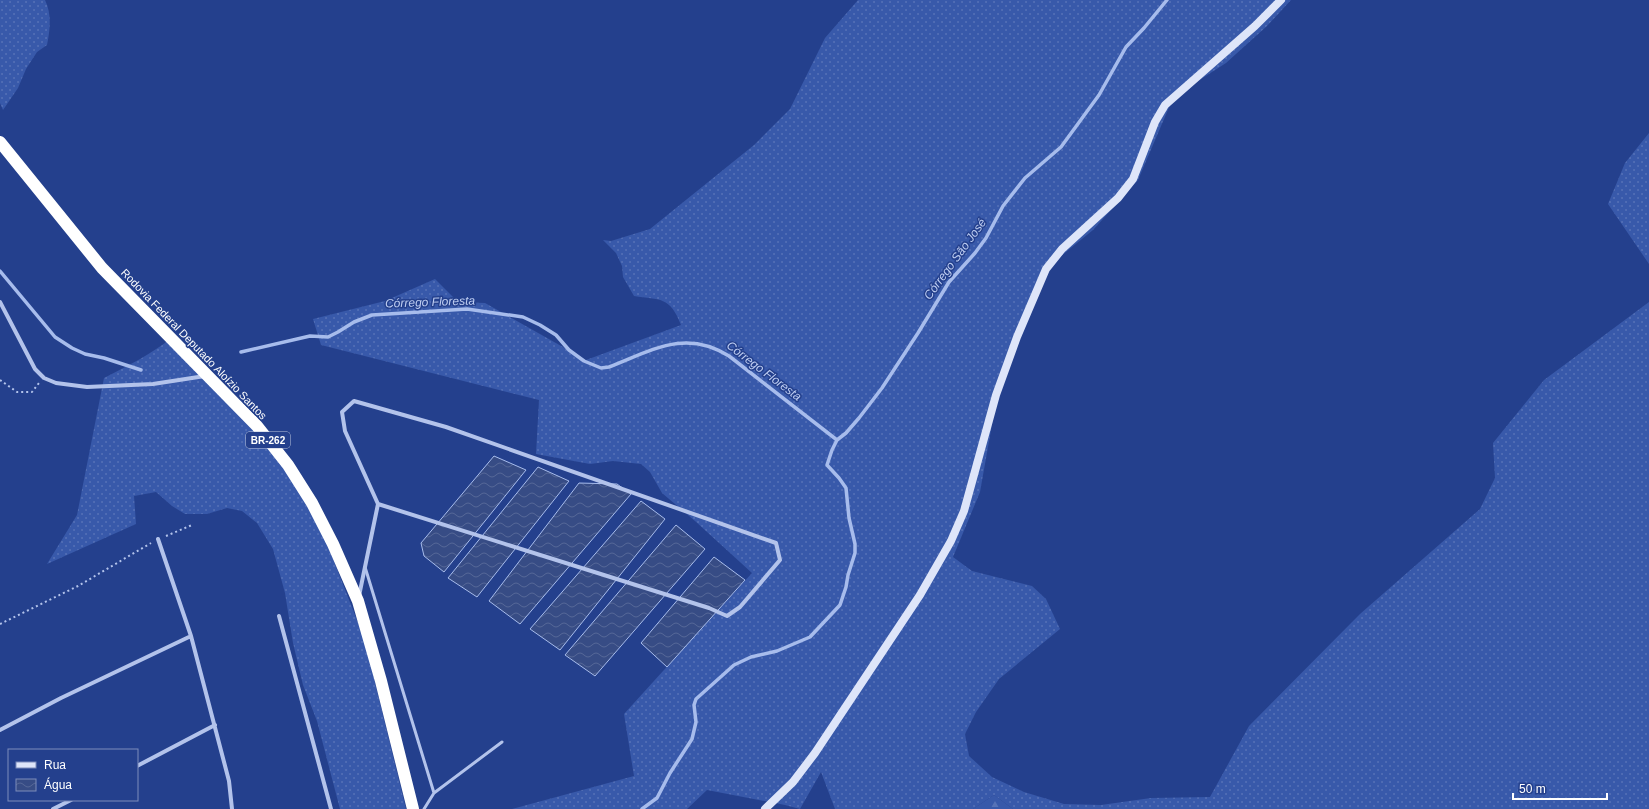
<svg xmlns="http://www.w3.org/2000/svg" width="1649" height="809" viewBox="0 0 1649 809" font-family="Helvetica,sans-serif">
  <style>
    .grass { fill: url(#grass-dots) }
    .forest { fill: url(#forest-firs) }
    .water { fill: url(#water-waves); stroke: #a7bcec }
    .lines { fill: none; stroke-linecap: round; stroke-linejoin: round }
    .stream { stroke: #a7bcec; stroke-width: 3.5 }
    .path { stroke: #b3c3eb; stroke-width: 2; stroke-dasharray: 2 3; stroke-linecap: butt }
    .lane { stroke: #b3c3eb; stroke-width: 3 }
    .street { stroke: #b3c3eb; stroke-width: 4 }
    .secondary { stroke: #dee5f9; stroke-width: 8 }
    .highway { stroke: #fff; stroke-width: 12 }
    .labels { text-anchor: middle; stroke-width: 3; stroke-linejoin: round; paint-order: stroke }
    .shield { fill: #24408d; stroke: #bdc6dd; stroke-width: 1 }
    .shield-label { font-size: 10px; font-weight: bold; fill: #fff }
    .street-label { font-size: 11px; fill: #fff; stroke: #24408d }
    .water-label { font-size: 12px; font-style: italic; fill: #bfcef2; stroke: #24408d }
  </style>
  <defs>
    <pattern id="grass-dots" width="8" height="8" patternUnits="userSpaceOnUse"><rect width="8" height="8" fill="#3859aa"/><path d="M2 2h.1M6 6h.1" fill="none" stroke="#5672b7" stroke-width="1.8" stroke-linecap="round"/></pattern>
    <pattern id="forest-firs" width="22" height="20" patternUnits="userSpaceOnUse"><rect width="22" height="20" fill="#3859aa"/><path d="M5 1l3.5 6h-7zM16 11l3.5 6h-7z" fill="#5672b7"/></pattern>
    <pattern id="water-waves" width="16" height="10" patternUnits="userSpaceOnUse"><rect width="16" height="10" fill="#374c85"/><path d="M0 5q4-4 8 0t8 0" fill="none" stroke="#556797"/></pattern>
  </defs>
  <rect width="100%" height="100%" fill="#24408d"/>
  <path class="grass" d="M 0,0 L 45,0 C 52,15 50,29 47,45 L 37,52 L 26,69 L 18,88 L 3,110 L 0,103 Z
    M 858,0 L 1291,0 L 1267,26 L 1226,63 L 1184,90 L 1170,105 L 1138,180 L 1093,230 L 1045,269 L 999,385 L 980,492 L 953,557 L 972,571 L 1032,586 L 1046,599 L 1060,629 L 999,679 L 976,712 L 965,734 L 969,756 L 992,777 L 1024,792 L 1064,804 L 1101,805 L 1151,798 L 1210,797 L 1249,726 L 1360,614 L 1480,509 L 1495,478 L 1493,443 L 1544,380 L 1649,302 L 1649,809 L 1013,809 L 994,795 L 973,809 L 835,809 L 821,772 L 800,809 L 785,805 L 707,790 L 687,809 L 512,809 L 634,776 L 624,714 L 752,573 L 695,521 L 662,493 L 650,472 L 641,464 L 613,461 L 590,464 L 536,454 L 539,400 L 321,345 L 313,319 L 385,301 L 435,279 L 458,302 L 485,303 L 586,360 L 681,325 C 670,296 660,300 634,296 L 623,277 L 622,266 L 616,253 L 603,240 L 611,241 L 650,229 L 754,145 L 790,109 L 825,38 Z
    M 1649,133 L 1649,264 L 1608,204 L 1625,163 Z
    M 174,336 L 267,438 L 317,518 L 364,638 L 406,809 L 340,809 L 317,721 L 303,685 L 293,643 L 285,593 L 273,549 L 257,523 L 242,511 L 227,508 L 207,514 L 185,514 L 172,506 L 156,492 L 134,496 L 136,524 L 47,564 L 77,515 L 104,378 C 129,365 152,354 174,336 Z"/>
  <path class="forest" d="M 994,795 L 1013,809 L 973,809 Z"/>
  <path class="water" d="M 494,456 L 526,470 L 444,572 L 424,556 L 421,543 Z
    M 538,467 L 569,481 L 477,597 L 448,578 Z
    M 579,483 L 617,484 L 631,494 L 520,624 L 489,601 Z
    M 641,501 L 665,519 L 560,650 L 530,629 Z
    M 676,525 L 705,549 L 595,676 L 565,655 Z
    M 714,557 L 745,580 L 667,667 L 641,643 Z"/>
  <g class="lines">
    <path class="stream" d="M 0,271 L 55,337 L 72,348 L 85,354 L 104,358 L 141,370
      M 241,352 L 310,336 L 328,337 L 338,332 L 354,322 L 372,315 L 467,309 L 523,317 L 540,325 L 556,335 L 569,350 L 584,361 L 601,368 L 609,367 C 651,351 685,328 729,356 L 837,440
      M 642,809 L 657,798 L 670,773 L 692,739 L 696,722 L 694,705 L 696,699 L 734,665 L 751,657 L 777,651 L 810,637 L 840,605 L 846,587 L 848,575 L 855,553 L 855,544 L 849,518 L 846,488 L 839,478 L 827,465 L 832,450 L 837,440 L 846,433 L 859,418 L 882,388 L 918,333 L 949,282 L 975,253 L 986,238 L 1003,206 L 1025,178 L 1061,147 L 1099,95 L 1126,47 L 1144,28 L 1167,0"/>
    <path class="path" d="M 0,380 L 17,392 L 32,392 L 39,383
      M 166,536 L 192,525
      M 0,624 L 78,586 L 151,543"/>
    <path class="lane" d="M 365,567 L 434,793
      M 424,809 L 434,793 L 502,742"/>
    <path class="street" d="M 0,302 L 35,369 L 44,378 L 56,383 L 87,387 L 153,384 L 205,376
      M 158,539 L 191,636 L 229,781 L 232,809
      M 359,596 L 378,504 L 345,431 L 342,412 L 354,401 L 446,427 L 776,543 L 780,560 L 740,607 L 727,616 L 709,608 L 378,504
      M 279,616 L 331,809
      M 0,730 L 61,698 L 191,636
      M 137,766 L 215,725
      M 53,809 L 71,800"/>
    <path class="secondary" d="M 765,809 L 793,782 L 815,753 L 920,595 L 951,541 L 964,511 L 996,395 L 1017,337 L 1046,269 L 1062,249 L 1118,198 L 1133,179 L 1155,122 L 1165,105 L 1255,26 L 1281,0"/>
    <path class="highway" d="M 0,142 L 102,268 L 257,426 L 288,465 L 312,503 L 333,544 L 358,601 L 381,681 L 413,809"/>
  </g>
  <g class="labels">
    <rect class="shield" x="246" y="432" width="44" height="16" rx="3"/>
    <g class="shield-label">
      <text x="268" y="444">BR-262</text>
    </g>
    <g class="street-label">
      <text transform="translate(194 344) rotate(46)" y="4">Rodovia Federal Deputado Aloízio Santos</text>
    </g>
    <g class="water-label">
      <text transform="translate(955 259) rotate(-54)" y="4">Córrego São José</text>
      <text transform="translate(430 302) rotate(-2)" y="4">Córrego Floresta</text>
      <text transform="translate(764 371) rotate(37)" y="4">Córrego Floresta</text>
    </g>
  </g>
  <rect x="8" y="749" width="130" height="52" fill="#24408d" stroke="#7c8cbb"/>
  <rect x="16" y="762" width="20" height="6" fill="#dee5f9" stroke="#7c8cbb"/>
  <text x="44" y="769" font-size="12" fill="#ffffff">Rua</text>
  <rect x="16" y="779" width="20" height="12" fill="url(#water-waves)" stroke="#7c8cbb"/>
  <text x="44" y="789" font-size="12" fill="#ffffff">Água</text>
  <path d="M1513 793v6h94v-6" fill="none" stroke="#ffffff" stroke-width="2"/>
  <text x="1519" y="793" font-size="12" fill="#ffffff" stroke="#24408d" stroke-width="3" paint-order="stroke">50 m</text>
</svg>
